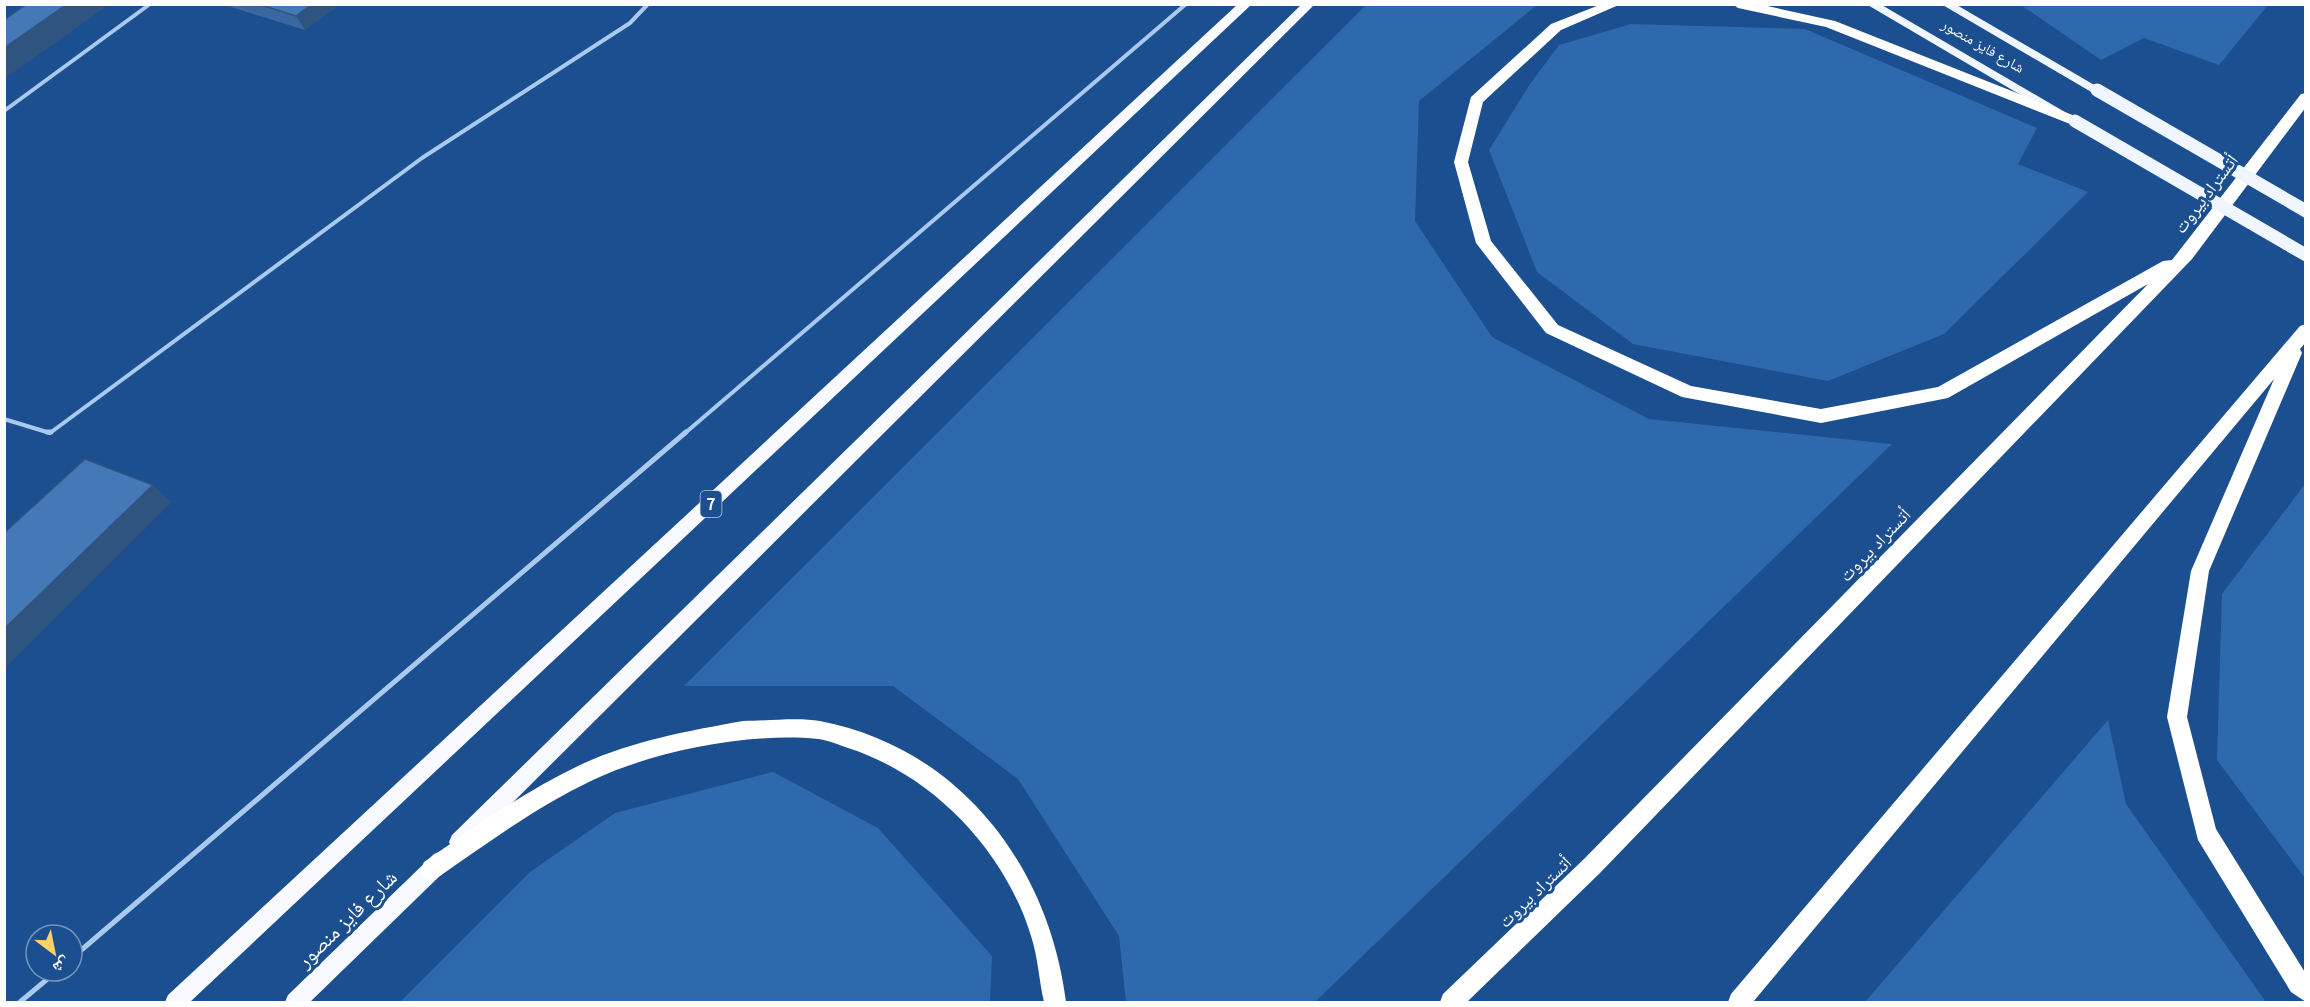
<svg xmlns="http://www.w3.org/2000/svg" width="2310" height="1007" viewBox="0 0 2310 1007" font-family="Overpass,'Noto Naskh Arabic',sans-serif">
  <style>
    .green { fill: #2e69ad }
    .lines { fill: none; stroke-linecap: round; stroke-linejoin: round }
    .service-far1 { stroke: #a9c9ee; stroke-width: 4 }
    .service { stroke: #a9c9ee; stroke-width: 5 }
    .primary { fill: #f0f6ff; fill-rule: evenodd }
    .trunk { fill: #f8faff; fill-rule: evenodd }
    .motorway { fill: #fff; fill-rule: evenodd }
    .primary-bridge { stroke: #f0f6ff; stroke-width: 13 }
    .wall { fill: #3a679d }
    .shaded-wall { fill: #305480 }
    .building { fill: #4478b7; stroke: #305480; stroke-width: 1.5 }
    .labels { text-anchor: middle; stroke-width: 6; stroke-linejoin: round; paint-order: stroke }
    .far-street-label { font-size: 15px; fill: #fff; stroke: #1b4f8f }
    .shield { fill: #1b4f8f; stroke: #bbcadd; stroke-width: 1.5 }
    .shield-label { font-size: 16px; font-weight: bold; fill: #fff }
    .street-label { font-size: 18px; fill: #fff; stroke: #1b4f8f }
    .near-street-label { font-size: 21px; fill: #fff; stroke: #1b4f8f }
  </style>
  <rect width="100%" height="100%" fill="#1b4f8f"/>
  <path class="green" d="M 1367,4 L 1537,5 L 1419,101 L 1415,221 L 1492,337 L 1649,419 L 1892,444 L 1315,1002 L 1126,1002 L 1119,936 L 1018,779 L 893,686 L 684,686 Z
    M 2021,5 L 2268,5 L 2219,65 L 2144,38 L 2101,60 Z
    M 1631,24 L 1805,29 L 2037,128 L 2018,164 L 2088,192 L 1944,334 L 1828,381 L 1633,344 L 1537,272 L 1489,150 L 1530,84 L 1559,45 Z
    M 2305,484 L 2305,878 L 2217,760 L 2222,594 Z
    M 2108,720 L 2126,804 L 2266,1002 L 1865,1002 Z
    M 773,772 L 878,828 L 992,956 L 990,1002 L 400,1002 L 530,872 L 615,813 Z"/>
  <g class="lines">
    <path class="service-far1" d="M 4,111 L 150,4
      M 4,419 L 50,433 L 422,158 L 630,23 L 648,4
      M 684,434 L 1186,4"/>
    <path class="service" d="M 47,432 L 51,432
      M 72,958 L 686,432
      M 20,1002 L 57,971"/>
    <path class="primary" d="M 1866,4 L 1880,4 L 2070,115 L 2068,118 L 2060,118 Z
      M 1941,4 L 1955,4 L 2103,90 L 2101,93 L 2093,93 Z"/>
    <path class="trunk" d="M 1238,4 L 1252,4 L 190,1002 L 165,1002 L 168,995 Z
      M 1302,4 L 1315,4 L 466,849 L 459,851 L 452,849 L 449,842 L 452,835 Z
      M 441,851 L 448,854 L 451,861 L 448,868 L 310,1002 L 285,1002 L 288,995 L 434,854 Z"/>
    <path class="motorway" d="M 1602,4 L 1621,4 L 1561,30 L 1483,102 L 1468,162 L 1491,241 L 1558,325 L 1691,386 L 1821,409 L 1938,387 L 2163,261 L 2172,260 L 2301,94 L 2306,93 L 2306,107 L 2192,259 L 1600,873 L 1467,1002 L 1440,1002 L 1443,994 L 1584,859 L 2148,284 L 1948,398 L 1821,423 L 1682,397 L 1546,333 L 1476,243 L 1454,162 L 1471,97 L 1551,24 Z
      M 1732,4 L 1758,4 L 1835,21 L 2080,118 L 2082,121 L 2080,124 L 2070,124 L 1826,27 L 1738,8 Z
      M 2306,324 L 2306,342 L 2300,349 L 2302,353 L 2209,571 L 2187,717 L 2216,829 L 2306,974 L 2306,1002 L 2291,992 L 2198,840 L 2167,717 L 2191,571 L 2274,379 L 1753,1002 L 1728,1002 L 1731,994 L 2300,326 Z
      M 743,721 C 766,721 798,717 820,721 C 960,748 1049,866 1066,1002 L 1044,1002 C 1039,981 1038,957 1031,936 C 1005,851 933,775 848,748 C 839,745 828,740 818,739 C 750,732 654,751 593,780 C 538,806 489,842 440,876 L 432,880 L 424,876 L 421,869 L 424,862 C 475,827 525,791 580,765 C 632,741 687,731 743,721 Z"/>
    <path class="primary-bridge" d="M 2097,90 L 2306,211
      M 2075,121 L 2306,255"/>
  </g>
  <path class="wall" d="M 221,4 L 340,4 L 305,30 Z"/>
  <path class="shaded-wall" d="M 67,4 L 110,4 L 4,79 L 4,48 Z
    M 312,4 L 340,4 L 305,30 L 296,16 Z
    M 153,485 L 172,502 L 4,669 L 4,629 Z"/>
  <path class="building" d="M 27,4 L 67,4 L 4,48 L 4,20 Z
    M 258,4 L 312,4 L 296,16 Z
    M 85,459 L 153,485 L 4,629 L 4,533 Z"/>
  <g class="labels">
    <g class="far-street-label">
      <text transform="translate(1983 46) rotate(30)" y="5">شارع فايز منصور</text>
    </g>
    <rect class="shield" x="700.5" y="491" width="21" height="26" rx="4.5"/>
    <g class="shield-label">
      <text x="711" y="510">7</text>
    </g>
    <g class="street-label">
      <text transform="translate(2206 194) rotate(-53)" y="6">أتستراد بيروت</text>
      <text transform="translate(1875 545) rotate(-46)" y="6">أتستراد بيروت</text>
      <text transform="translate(1535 892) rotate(-44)" y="6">أتستراد بيروت</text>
    </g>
    <g class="near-street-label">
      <text transform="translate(347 919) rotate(-44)" y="7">شارع فايز منصور</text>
    </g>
  </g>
  <rect width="2310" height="1007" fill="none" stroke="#ffffff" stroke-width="12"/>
  <g transform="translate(54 953) rotate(148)"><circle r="28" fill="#1b4f8f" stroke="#7695bc" stroke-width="1.5"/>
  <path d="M0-4.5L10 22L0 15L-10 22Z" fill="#ffd166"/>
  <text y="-9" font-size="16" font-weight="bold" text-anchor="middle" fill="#ffffff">ش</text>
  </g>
</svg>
